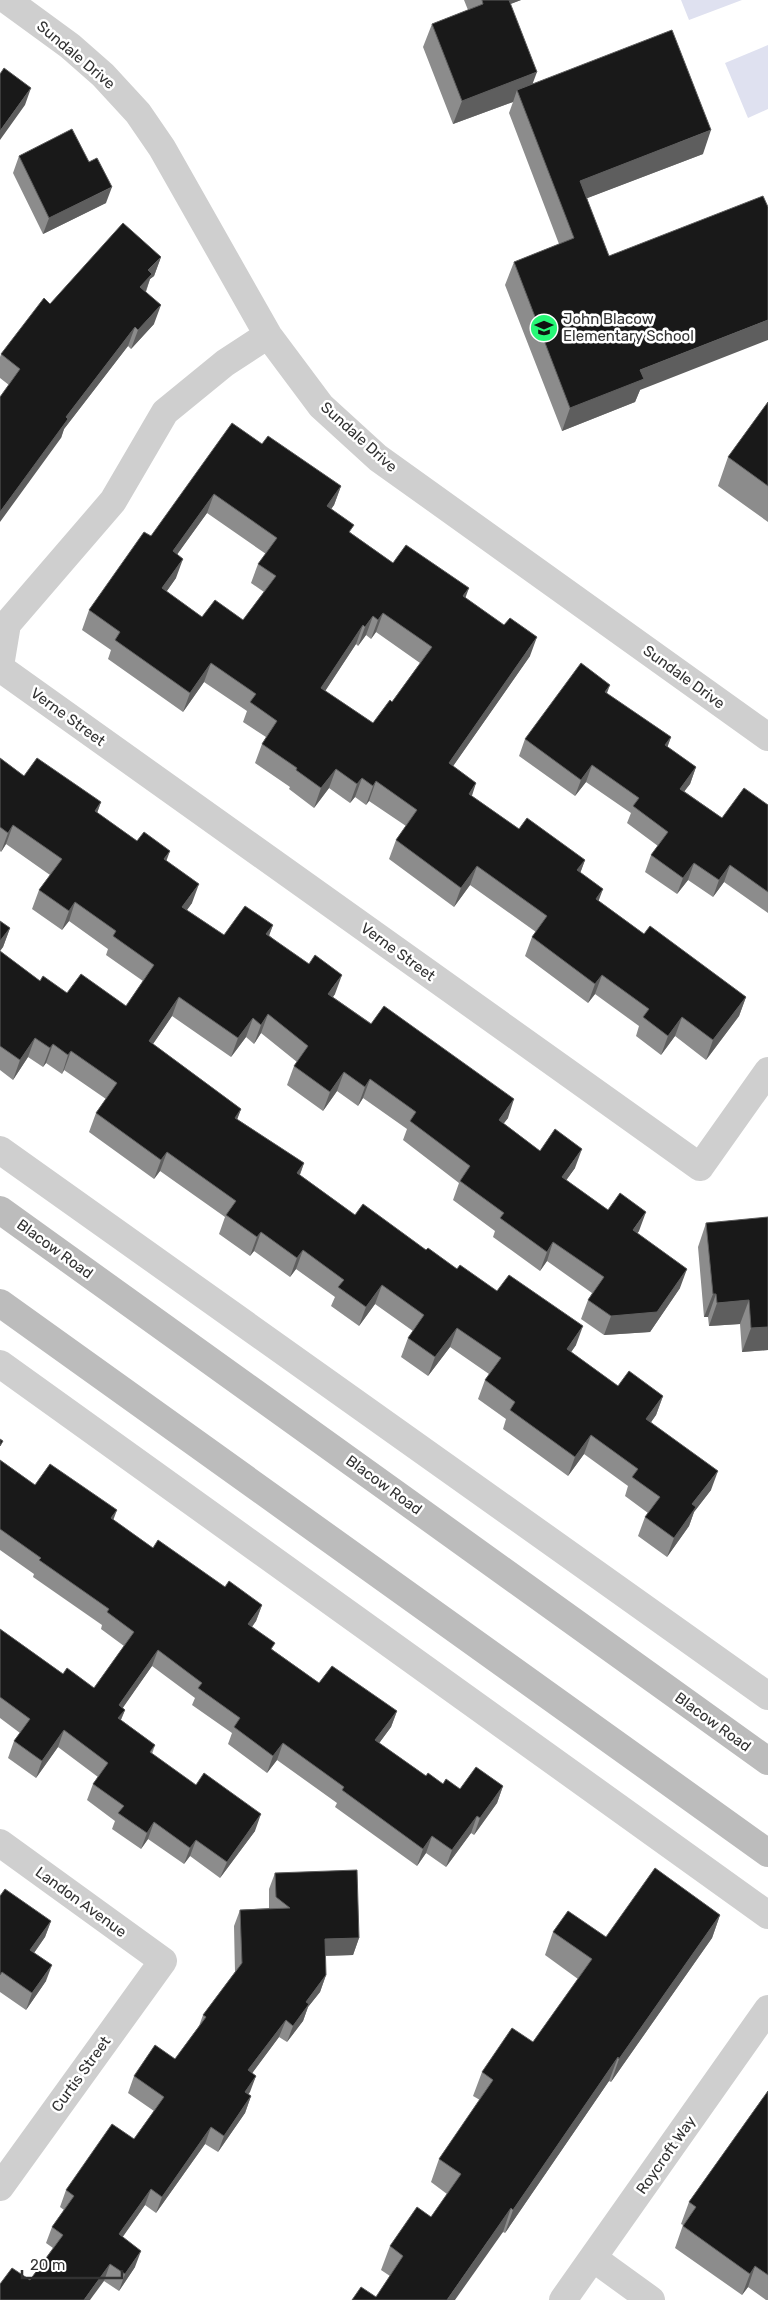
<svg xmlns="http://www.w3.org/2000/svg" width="768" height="2300" viewBox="0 0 768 2300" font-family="Rubik,sans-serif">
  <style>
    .green { fill: #dfe1f0 }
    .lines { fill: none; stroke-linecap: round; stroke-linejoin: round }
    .street { stroke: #cfcfcf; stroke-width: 28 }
    .secondary { stroke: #bcbcbc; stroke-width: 28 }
    .wall { fill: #8c8c8c; fill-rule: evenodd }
    .shaded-wall { fill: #5e5e5e }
    .building { fill: #191919; stroke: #5e5e5e; fill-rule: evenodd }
    .labels { text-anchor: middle; stroke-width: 5; stroke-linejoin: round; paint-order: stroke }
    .street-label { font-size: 15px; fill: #323232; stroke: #fff }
    .poi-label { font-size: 15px; fill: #323232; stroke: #fff; text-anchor: start }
  </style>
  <rect width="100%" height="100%" fill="#fff"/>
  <path class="green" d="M 681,0 L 742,0 L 689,20 Z
    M 768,45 L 768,109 L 748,118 L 725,63 Z"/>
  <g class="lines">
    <path class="street" d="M 7,0 L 70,46 L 103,75 L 138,113 L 162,148 L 268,335 L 321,406 L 378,458 L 768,737
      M 0,666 L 7,624 L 113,501 L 165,412 L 225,363 L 268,335
      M 0,668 L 700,1167 L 768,1071
      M 0,1150 L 768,1696
      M 0,1364 L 768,1915
      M 0,1843 L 163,1961 L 0,2187
      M 593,2258 L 651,2300
      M 563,2300 L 768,2009"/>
    <path class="secondary" d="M 0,1210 L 768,1761
      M 0,1303 L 768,1853"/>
  </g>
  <path class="wall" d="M 464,0 L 521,0 L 510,4 L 533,84 L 703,154 L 587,198 L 640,390 L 635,402 L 562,431 L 505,285 L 514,262 L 559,244 L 509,113 L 513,102 L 453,124 L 423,47 L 432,24 L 468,10 Z
    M 19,156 L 106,203 L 43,234 L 13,173 Z
    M 161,257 L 154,276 L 150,279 L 146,292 L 154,324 L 131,349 L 128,346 L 64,429 L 61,438 L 9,385 L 0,378 L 0,357 L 1,354 L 50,304 Z
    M 768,402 L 768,522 L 718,486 L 728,457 Z
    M 262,444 L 341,486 L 334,505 L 331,509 L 351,533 L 393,563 L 465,597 L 530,656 L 453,766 L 472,796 L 519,829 L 585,860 L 580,873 L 599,901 L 644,934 L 746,997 L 739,1016 L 706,1060 L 675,1036 L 661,1055 L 636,1036 L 639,1026 L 595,994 L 588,1003 L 525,956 L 532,937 L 536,932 L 470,885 L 454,907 L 389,859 L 396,840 L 406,826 L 369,801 L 366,805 L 355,797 L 350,803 L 329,788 L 314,808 L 289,789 L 290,787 L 255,763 L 262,744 L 266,737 L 243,722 L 247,711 L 204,682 L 183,712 L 108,659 L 111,650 L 82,630 L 89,610 L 151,536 ZM 207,513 L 266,554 L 258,564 L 251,583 L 264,592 L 243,620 L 202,617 L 166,592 L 176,578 L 177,554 ZM 376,632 L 420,663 L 392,702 L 373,723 L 325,691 L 356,644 L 358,646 L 366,635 L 371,639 Z
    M 607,694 L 671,737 L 667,747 L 696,767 L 690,784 L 684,791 L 722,818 L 768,805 L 768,913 L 724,882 L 713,897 L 688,880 L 677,894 L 645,872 L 651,855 L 658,846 L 627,823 L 631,813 L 586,782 L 575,796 L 519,756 L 525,739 Z
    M 0,758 L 24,776 L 101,802 L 97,813 L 166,861 L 192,903 L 187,910 L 224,935 L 273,925 L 269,935 L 335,994 L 333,997 L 508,1118 L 503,1123 L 540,1151 L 575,1168 L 566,1180 L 608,1210 L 639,1231 L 637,1233 L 680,1288 L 650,1332 L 604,1335 L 581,1319 L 588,1300 L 592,1293 L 547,1261 L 540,1271 L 493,1237 L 495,1231 L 453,1200 L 459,1183 L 403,1140 L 407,1129 L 363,1098 L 358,1106 L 337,1091 L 323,1111 L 287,1085 L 294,1066 L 297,1062 L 261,1033 L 254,1044 L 246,1037 L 231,1057 L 172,1016 L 153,1044 L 241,1109 L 237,1119 L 304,1163 L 300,1175 L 355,1215 L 426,1250 L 457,1269 L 497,1291 L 576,1345 L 571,1352 L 618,1386 L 663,1396 L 656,1415 L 651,1422 L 711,1490 L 694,1512 L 689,1526 L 667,1557 L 638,1536 L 645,1517 L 648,1513 L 625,1496 L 628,1486 L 584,1454 L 568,1476 L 503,1429 L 506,1419 L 478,1399 L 485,1380 L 489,1374 L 450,1347 L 428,1376 L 401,1357 L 408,1338 L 413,1331 L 375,1304 L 359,1326 L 331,1306 L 335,1297 L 296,1269 L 290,1277 L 254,1251 L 250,1256 L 219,1234 L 225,1217 L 160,1171 L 154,1179 L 89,1132 L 96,1113 L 106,1099 L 64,1070 L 62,1074 L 46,1063 L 43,1067 L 28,1057 L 13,1080 L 0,1070 L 0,921 L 10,928 L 3,947 L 0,951 L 40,981 L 67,993 L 126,1006 L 143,981 L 106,955 L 108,949 L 69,921 L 62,930 L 32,909 L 39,890 L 50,875 L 6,844 L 1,852 L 0,851 Z
    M 768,1217 L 768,1350 L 742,1352 L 740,1324 L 709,1326 L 708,1317 L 704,1317 L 698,1247 L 706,1223 Z
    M 0,1460 L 35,1485 L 113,1520 L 153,1548 L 225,1587 L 262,1605 L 256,1621 L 252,1627 L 273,1650 L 319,1683 L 397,1711 L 391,1727 L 379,1743 L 426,1776 L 443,1784 L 460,1789 L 503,1786 L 497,1803 L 474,1835 L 471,1833 L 446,1867 L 426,1853 L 417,1866 L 335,1807 L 337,1803 L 277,1760 L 267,1773 L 228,1744 L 232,1733 L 192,1705 L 195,1698 L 152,1666 L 122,1708 L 125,1710 L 121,1720 L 155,1745 L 152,1754 L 255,1831 L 220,1878 L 190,1856 L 184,1864 L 148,1839 L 141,1849 L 112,1829 L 115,1821 L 87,1800 L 93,1784 L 98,1777 L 58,1747 L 36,1778 L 8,1758 L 14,1741 L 20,1733 L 0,1718 L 0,1629 L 63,1674 L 94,1688 L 124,1646 L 101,1629 L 102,1625 L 33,1577 L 34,1574 L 0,1550 Z
    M 275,1873 L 359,1938 L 353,1955 L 325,1956 L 326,1975 L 320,1992 L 308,2007 L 303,2021 L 287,2042 L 279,2037 L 252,2073 L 256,2076 L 248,2094 L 251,2096 L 245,2113 L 218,2152 L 205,2144 L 156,2213 L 145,2205 L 122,2237 L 135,2267 L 119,2291 L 104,2281 L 30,2280 L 53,2248 L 46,2243 L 52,2227 L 64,2210 L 60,2207 L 66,2190 L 134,2139 L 154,2111 L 128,2093 L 134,2076 L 175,2059 L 199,2026 L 203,2015 L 235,1972 L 234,1926 L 240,1910 L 269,1908 L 269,1889 Z
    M 0,1896 L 51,1921 L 45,1937 L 34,1953 L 46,1981 L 26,2010 L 0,1992 Z
    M 720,1915 L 712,1938 L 611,2082 L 609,2081 L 505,2233 L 503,2232 L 376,2297 L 390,2276 L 381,2270 L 390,2246 L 431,2217 L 447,2194 L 431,2182 L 439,2159 L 480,2100 L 473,2096 L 482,2072 L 533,2042 L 578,1979 L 545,1955 L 553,1932 L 606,1937 Z
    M 768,2091 L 768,2300 L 766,2300 L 748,2287 L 742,2295 L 675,2248 L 683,2225 L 681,2224 L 689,2202 Z"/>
  <path class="shaded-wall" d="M 499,0 L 521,0 L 495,10 Z
    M 537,72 L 528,96 L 517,90 L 513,102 L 453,124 L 462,101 Z
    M 31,88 L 25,105 L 0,140 L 0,131 Z
    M 711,130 L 703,154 L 572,204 L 580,181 Z
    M 112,187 L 106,203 L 43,234 L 49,218 Z
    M 161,257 L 154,276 L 150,279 L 145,293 L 140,287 L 148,270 Z
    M 161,305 L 154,324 L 131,349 L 138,330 Z
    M 768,320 L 768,340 L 640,390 L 635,402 L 562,431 L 570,408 L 640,370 Z
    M 135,327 L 128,346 L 64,429 L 61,438 L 0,522 L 0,512 L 66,417 Z
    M 341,486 L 334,505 L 320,525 L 327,506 Z
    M 214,494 L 207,513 L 166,570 L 173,551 Z
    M 183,559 L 176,578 L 155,608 L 162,588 Z
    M 469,588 L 462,607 L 463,596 Z
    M 383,613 L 376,632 L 371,639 L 378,620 Z
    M 373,616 L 366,635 L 358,646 L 365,627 Z
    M 363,625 L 356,644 L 314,708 L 321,688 Z
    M 537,637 L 530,656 L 442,782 L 449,763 Z
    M 211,663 L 204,682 L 183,712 L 190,693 Z
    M 610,685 L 604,701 L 605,692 Z
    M 671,737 L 665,754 L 665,745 Z
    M 592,765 L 586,782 L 575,796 L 581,780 Z
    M 696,767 L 690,784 L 674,805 L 680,789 Z
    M 336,769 L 329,788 L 314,808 L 321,788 Z
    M 362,778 L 355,797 L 350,803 L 357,784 Z
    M 376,781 L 369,801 L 366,805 L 373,786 Z
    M 476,783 L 470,802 L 469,794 Z
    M 101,802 L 94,821 L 95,811 Z
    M 13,825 L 6,844 L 1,852 L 8,833 Z
    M 170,851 L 163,870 L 164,859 Z
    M 585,860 L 578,879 L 577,870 Z
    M 694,863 L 688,880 L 677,894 L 683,878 Z
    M 730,865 L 724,882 L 713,897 L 719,880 Z
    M 477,866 L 470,885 L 454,907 L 461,888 Z
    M 199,884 L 192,903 L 175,926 L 182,907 Z
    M 603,889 L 596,908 L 596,899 Z
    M 75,902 L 69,921 L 62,930 L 69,911 Z
    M 273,925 L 266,944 L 266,934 Z
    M 10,928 L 3,947 L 0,951 L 0,941 Z
    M 342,975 L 335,994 L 321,1013 L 328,994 Z
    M 602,975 L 595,994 L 588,1003 L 595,984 Z
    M 179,997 L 172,1016 L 142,1060 L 149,1041 Z
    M 746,997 L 739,1016 L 706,1060 L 713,1040 Z
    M 268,1014 L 261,1033 L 254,1044 L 261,1025 Z
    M 682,1017 L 675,1036 L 661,1055 L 668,1036 Z
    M 253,1018 L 246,1037 L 231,1057 L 238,1038 Z
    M 35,1038 L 28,1057 L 13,1080 L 20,1060 Z
    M 53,1044 L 46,1063 L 43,1067 L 50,1048 Z
    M 71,1051 L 64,1070 L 62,1074 L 68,1055 Z
    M 344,1072 L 337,1091 L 323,1111 L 330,1092 Z
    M 370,1079 L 363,1098 L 358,1106 L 365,1087 Z
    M 514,1099 L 508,1118 L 492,1139 L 499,1120 Z
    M 241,1109 L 234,1128 L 235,1118 Z
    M 582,1149 L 575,1168 L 555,1196 L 562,1177 Z
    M 167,1152 L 160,1171 L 154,1179 L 161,1160 Z
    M 304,1163 L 297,1182 L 297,1173 Z
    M 646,1212 L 639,1231 L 626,1249 L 633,1230 Z
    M 261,1232 L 254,1251 L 250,1256 L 257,1237 Z
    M 553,1242 L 547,1261 L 540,1271 L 547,1252 Z
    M 303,1250 L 296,1269 L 290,1277 L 297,1258 Z
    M 687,1269 L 680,1288 L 650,1332 L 604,1335 L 611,1316 Z
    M 382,1285 L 375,1304 L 359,1326 L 366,1307 Z
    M 713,1294 L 716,1294 L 708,1317 L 704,1317 Z
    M 749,1300 L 740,1324 L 709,1326 L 717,1303 Z
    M 583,1326 L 576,1345 L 560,1368 L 567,1349 Z
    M 768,1327 L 768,1350 L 742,1352 L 751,1328 Z
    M 457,1328 L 450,1347 L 428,1376 L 435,1357 Z
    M 663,1396 L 656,1415 L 640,1438 L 646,1419 Z
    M 591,1435 L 584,1454 L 568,1476 L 575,1457 Z
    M 718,1471 L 711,1490 L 694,1512 L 689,1526 L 667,1557 L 674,1538 L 692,1504 Z
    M 117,1510 L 111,1526 L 111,1518 Z
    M 262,1605 L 256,1621 L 242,1640 L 248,1624 Z
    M 158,1650 L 152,1666 L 113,1722 L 119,1705 Z
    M 125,1710 L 118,1726 L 118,1718 Z
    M 397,1711 L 391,1727 L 369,1757 L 375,1740 Z
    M 64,1730 L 58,1747 L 36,1778 L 42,1761 Z
    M 283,1743 L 277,1760 L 267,1773 L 273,1756 Z
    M 503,1786 L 497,1803 L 474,1835 L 480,1818 Z
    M 261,1814 L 255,1831 L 220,1878 L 227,1862 Z
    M 477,1816 L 471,1833 L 446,1867 L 452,1850 Z
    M 154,1822 L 148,1839 L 141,1849 L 147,1833 Z
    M 432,1836 L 426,1853 L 417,1866 L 423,1849 Z
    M 196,1840 L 190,1856 L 184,1864 L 190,1848 Z
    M 720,1915 L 712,1938 L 611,2082 L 619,2059 Z
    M 51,1921 L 45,1937 L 24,1967 L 30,1950 Z
    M 359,1938 L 353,1955 L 319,1956 L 325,1939 Z
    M 52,1965 L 46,1981 L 26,2010 L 32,1993 Z
    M 326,1975 L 320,1992 L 308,2007 L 303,2021 L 287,2042 L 293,2026 L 306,2002 Z
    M 286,2020 L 279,2037 L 242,2087 L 248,2070 Z
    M 618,2057 L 609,2081 L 505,2233 L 513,2210 Z
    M 256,2076 L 250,2092 L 239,2108 L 245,2092 Z
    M 251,2096 L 245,2113 L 218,2152 L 224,2136 Z
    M 211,2127 L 205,2144 L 156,2213 L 162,2197 Z
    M 151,2189 L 145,2205 L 113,2251 L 119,2234 Z
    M 511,2208 L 503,2232 L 455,2300 L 447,2300 Z
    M 141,2251 L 135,2267 L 119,2291 L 125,2274 Z
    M 110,2264 L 104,2281 L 90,2300 L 84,2300 Z
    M 755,2266 L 748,2287 L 742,2295 L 750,2274 Z"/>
  <path class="building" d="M 482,0 L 509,0 L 537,72 L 462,101 L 432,24 L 483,4 Z
    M 672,30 L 711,130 L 580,181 L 609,256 L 763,196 L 768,207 L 768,320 L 640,370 L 644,379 L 570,408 L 514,262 L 574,238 L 517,90 Z
    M 4,68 L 31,88 L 0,131 L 0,74 Z
    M 72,129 L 89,162 L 97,158 L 112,187 L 49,218 L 19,156 Z
    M 123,223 L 161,257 L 148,270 L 152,274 L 140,287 L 161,305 L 138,330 L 135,327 L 66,417 L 68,419 L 0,512 L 0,397 L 20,369 L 1,354 L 44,298 L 50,304 Z
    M 768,402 L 768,486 L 728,457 Z
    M 232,423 L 262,444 L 268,436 L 341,486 L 327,506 L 354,525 L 349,532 L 393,563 L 406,545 L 469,588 L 463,596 L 504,625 L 510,618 L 537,637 L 449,763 L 476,783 L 469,794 L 519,829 L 527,818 L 585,860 L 577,870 L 603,889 L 596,899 L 644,934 L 650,926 L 746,997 L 713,1040 L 682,1017 L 668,1036 L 643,1017 L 649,1009 L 602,975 L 595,984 L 532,937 L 547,916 L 477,866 L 461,888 L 396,840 L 417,810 L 376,781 L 373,786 L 362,778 L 357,784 L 336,769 L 321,788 L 296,770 L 297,768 L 262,744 L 277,721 L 250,702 L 256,694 L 211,663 L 190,693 L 115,640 L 120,632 L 89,610 L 144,532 L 151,536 ZM 214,494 L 277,538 L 258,564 L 276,576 L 243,620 L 215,600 L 202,617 L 162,588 L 183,559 L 173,551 ZM 383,613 L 432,647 L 392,702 L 390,700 L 373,723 L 321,688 L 363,625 L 365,627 L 373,616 L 378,620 Z
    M 581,663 L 610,685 L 605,692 L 671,737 L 665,745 L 696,767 L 680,789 L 722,818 L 744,788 L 768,805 L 768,892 L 730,865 L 719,880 L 694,863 L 683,878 L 651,855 L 668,832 L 633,806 L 639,798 L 592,765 L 581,780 L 525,739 Z
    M 0,758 L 24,776 L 37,758 L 101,802 L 95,811 L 137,841 L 144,832 L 170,851 L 164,859 L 199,884 L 182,907 L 224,935 L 245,906 L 273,925 L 266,934 L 309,964 L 315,955 L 342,975 L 328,994 L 371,1024 L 384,1006 L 514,1099 L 499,1120 L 540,1151 L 555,1129 L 582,1149 L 562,1177 L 608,1210 L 620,1193 L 646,1212 L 633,1230 L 687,1269 L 657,1312 L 611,1316 L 588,1300 L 604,1277 L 553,1242 L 547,1252 L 500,1218 L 504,1213 L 460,1181 L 470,1166 L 410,1121 L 416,1112 L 370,1079 L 365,1087 L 344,1072 L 330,1092 L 294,1066 L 308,1046 L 268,1014 L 261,1025 L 253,1018 L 238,1038 L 179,997 L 149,1041 L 241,1109 L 235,1118 L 304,1163 L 297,1173 L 355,1215 L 363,1204 L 426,1250 L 428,1248 L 457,1269 L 460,1265 L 497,1291 L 509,1275 L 583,1326 L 567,1349 L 618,1386 L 629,1371 L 663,1396 L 646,1419 L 718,1471 L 692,1504 L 696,1507 L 674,1538 L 645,1517 L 660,1497 L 632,1477 L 638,1469 L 591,1435 L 575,1457 L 510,1410 L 515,1402 L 485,1380 L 501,1358 L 457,1328 L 435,1357 L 408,1338 L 424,1315 L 382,1285 L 366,1307 L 338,1287 L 344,1280 L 303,1250 L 297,1258 L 261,1232 L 257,1237 L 226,1215 L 236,1201 L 167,1152 L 161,1160 L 96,1113 L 117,1083 L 71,1051 L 68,1055 L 53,1044 L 50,1048 L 35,1038 L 20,1060 L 0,1046 L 0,951 L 40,981 L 43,976 L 67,993 L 81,974 L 126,1006 L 154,965 L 113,936 L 116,931 L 75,902 L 69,911 L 39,890 L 62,859 L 13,825 L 8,833 L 0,827 Z
    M 0,921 L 10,928 L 0,941 Z
    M 768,1217 L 768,1327 L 751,1328 L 749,1300 L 717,1303 L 716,1294 L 713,1294 L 706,1223 Z
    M 0,1439 L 3,1441 L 0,1446 Z
    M 0,1460 L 35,1485 L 50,1464 L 117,1510 L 111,1518 L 153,1548 L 158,1540 L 225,1587 L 229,1581 L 262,1605 L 248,1624 L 275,1643 L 271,1649 L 319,1683 L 332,1666 L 397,1711 L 375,1740 L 426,1776 L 428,1773 L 443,1784 L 446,1779 L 460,1789 L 476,1767 L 503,1786 L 480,1818 L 477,1816 L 452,1850 L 432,1836 L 423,1849 L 342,1790 L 344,1787 L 283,1743 L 273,1756 L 234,1727 L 240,1718 L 198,1688 L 202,1683 L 158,1650 L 119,1705 L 125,1710 L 118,1718 L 155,1745 L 150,1752 L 196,1785 L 204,1773 L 261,1814 L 227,1862 L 196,1840 L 190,1848 L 154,1822 L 147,1833 L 118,1813 L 124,1806 L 93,1784 L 108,1763 L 64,1730 L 42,1761 L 14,1741 L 30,1719 L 0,1697 L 0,1629 L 63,1674 L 67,1668 L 94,1688 L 134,1632 L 107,1612 L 109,1609 L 39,1560 L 41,1558 L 0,1529 Z
    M 655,1868 L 720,1915 L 619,2059 L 618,2057 L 513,2210 L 511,2208 L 447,2300 L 352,2300 L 361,2287 L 376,2297 L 403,2256 L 390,2246 L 417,2207 L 431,2217 L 461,2174 L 439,2159 L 493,2080 L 482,2072 L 512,2028 L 533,2042 L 592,1959 L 553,1932 L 568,1911 L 606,1937 Z
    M 357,1870 L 359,1938 L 325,1939 L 326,1975 L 306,2002 L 309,2004 L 293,2026 L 286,2020 L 248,2070 L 256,2076 L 245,2092 L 251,2096 L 224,2136 L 211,2127 L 162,2197 L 151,2189 L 119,2234 L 141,2251 L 125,2274 L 110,2264 L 84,2300 L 0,2300 L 0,2284 L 12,2268 L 30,2280 L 63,2235 L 52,2227 L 74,2196 L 66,2190 L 112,2124 L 134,2139 L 164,2097 L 134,2076 L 155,2045 L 175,2059 L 206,2017 L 203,2015 L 242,1963 L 240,1910 L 290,1908 L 276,1897 L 275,1873 Z
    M 5,1889 L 51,1921 L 30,1950 L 52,1965 L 32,1993 L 2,1972 L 0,1975 L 0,1896 Z
    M 768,2091 L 768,2275 L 755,2266 L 750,2274 L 683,2226 L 696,2207 L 689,2202 Z"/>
  <defs>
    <symbol id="school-disc" viewBox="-11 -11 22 22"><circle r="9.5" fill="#26f776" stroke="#fff"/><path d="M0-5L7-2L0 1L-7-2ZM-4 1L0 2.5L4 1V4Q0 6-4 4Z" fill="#111"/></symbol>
  </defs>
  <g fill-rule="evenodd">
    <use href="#school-disc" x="528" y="312" width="32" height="32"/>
  </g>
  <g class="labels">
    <g class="street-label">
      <text transform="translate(76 55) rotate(40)" y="5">Sundale Drive</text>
      <text transform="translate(359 437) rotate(42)" y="5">Sundale Drive</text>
      <text transform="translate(684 677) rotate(36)" y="5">Sundale Drive</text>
      <text transform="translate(68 717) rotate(36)" y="5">Verne Street</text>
      <text transform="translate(398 952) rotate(36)" y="5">Verne Street</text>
      <text transform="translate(55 1249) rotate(36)" y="5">Blacow Road</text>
      <text transform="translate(384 1485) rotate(36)" y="5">Blacow Road</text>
      <text transform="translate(713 1722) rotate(36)" y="5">Blacow Road</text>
      <text transform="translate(81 1902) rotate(36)" y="5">Landon Avenue</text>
      <text transform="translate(81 2074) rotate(-54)" y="5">Curtis Street</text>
      <text transform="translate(666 2155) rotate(-55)" y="5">Roycroft Way</text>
    </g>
    <g class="poi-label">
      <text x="563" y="324">John Blacow<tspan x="563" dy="17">Elementary School</tspan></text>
    </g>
  </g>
  <path d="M22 2270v8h100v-8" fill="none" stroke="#323232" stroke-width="2.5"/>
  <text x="30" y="2270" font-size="15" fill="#323232" stroke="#ffffff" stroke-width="4" paint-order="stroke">20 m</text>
</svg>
